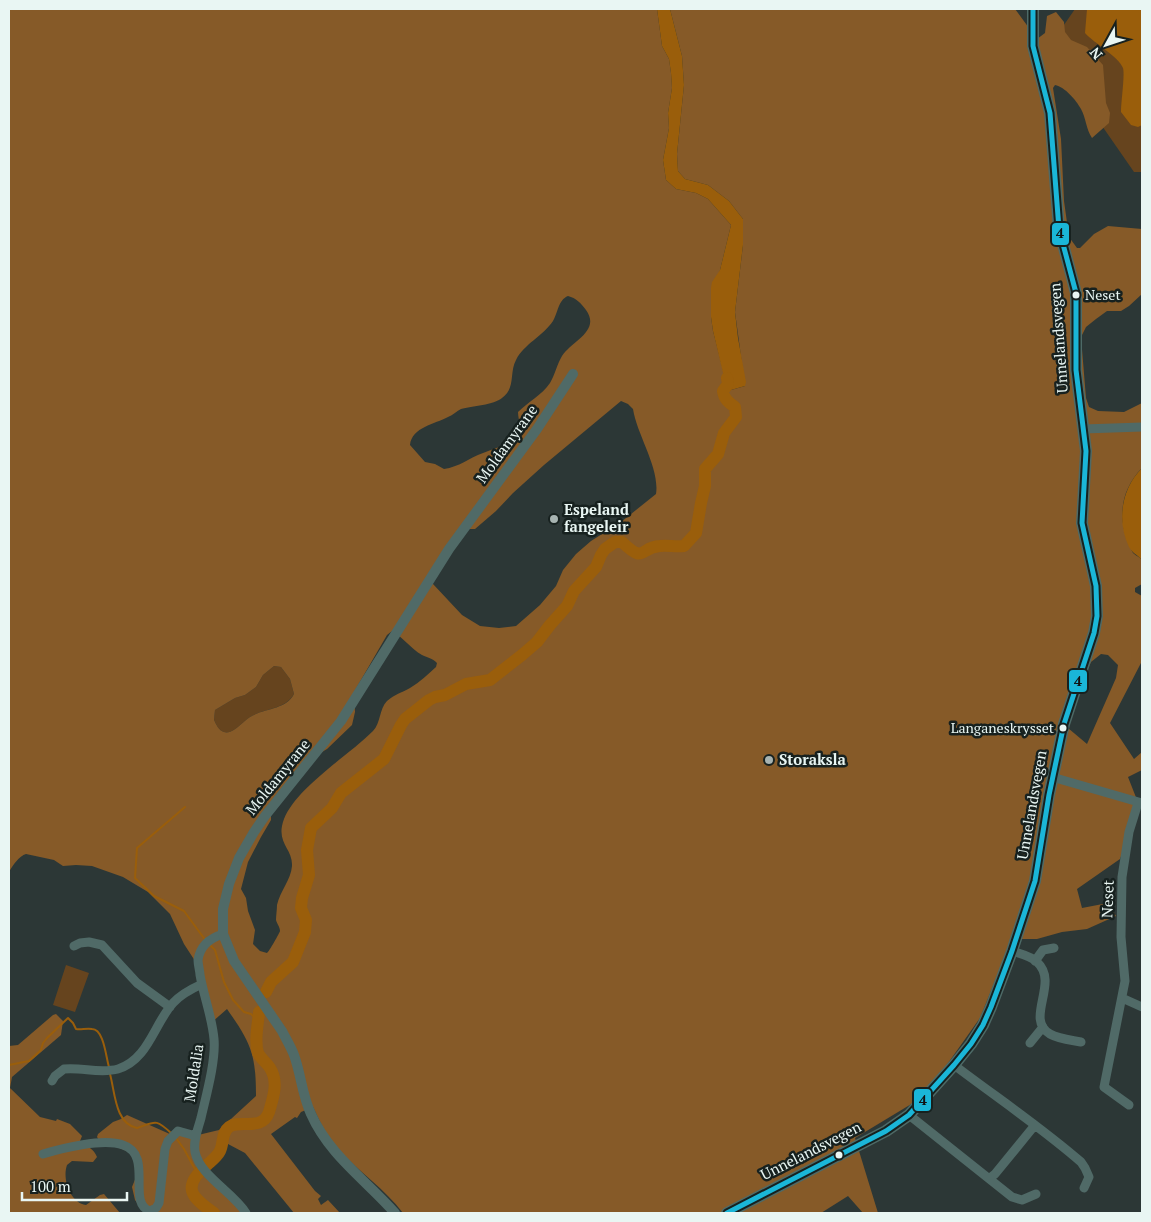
<svg xmlns="http://www.w3.org/2000/svg" width="1151" height="1222" viewBox="0 0 1151 1222" font-family="'PT Serif',serif">
  <style>
    .green { fill: #66441e }
    .forest { fill: #865a28; fill-rule: evenodd }
    .water { fill: #9a5e0b }
    .lines { fill: none; stroke-linecap: round; stroke-linejoin: round }
    .stream { stroke: #9a5e0b; stroke-width: 2 }
    .river { stroke: #9a5e0b; stroke-width: 12 }
    .minor { stroke: #506a67; stroke-width: 9 }
    .tertiary { stroke: #506a67; stroke-width: 10 }
    .secondary { stroke: #4d6a67; stroke-width: 12 }
    .bus-1-casing { stroke: #17211f; stroke-width: 9 }
    .bus-1 { stroke: #1ab6d8; stroke-width: 5 }
    .bus-dot { fill: #e9f6f3; stroke: #17211f; stroke-width: 2 }
    .poi-dot { fill: #a7b3b1; stroke: #17211f; stroke-width: 2 }
    .labels { text-anchor: middle; stroke-width: 5; stroke-linejoin: round; paint-order: stroke }
    .bus-label { font-size: 14px; fill: #e9f6f3; stroke: #17211f; text-anchor: start }
    .street-label { font-size: 15px; fill: #e9f6f3; stroke: #17211f }
    .poi-label { font-size: 15px; font-weight: bold; fill: #e9f6f3; stroke: #17211f; text-anchor: start }
    .line-badge { stroke: #17211f; stroke-width: 2 }
    .pale-badge-label { font-size: 14px; text-anchor: middle; font-weight: bold; fill: #111 }
  </style>
  <rect width="100%" height="100%" fill="#2c3736"/>
  <path class="green" d="M 1075,9 L 1142,9 L 1142,172 L 1134,172 L 1048,48 Z
    M 274,666 L 281,667 L 290,679 L 294,694 C 285,710 264,708 250,717 C 243,721 233,735 224,732 C 219,731 216,724 214,720 L 215,710 L 235,698 L 245,695 L 256,687 L 263,675 Z
    M 66,965 L 89,973 L 75,1012 L 53,1005 Z"/>
  <path class="forest" d="M 9,9 L 657,9 L 662,46 L 669,59 L 671,73 L 672,88 L 668,113 L 669,128 L 663,160 L 666,180 L 676,189 L 696,193 L 708,199 L 731,225 L 712,303 L 711,317 L 713,331 L 723,370 L 725,384 L 722,388 L 724,392 L 745,386 L 735,312 L 743,245 L 743,219 L 729,201 L 708,185 L 685,179 L 678,171 L 677,154 L 684,85 L 682,56 L 670,9 L 1015,9 L 1037,39 L 1045,33 L 1047,16 L 1056,12 L 1064,22 L 1065,32 L 1071,40 L 1087,47 L 1103,65 L 1106,103 L 1110,113 L 1109,123 L 1092,138 C 1086,129 1086,118 1081,109 C 1076,100 1065,87 1055,85 L 1053,88 L 1061,139 L 1064,201 L 1069,237 L 1077,248 L 1080,248 L 1094,234 L 1108,226 L 1142,229 L 1142,294 L 1129,306 L 1121,311 L 1107,311 L 1096,319 L 1086,327 L 1081,337 L 1086,398 L 1089,407 L 1098,411 L 1124,412 L 1142,403 L 1142,468 C 1122,488 1117,516 1128,542 C 1130,545 1131,550 1133,553 C 1136,556 1140,557 1142,560 L 1142,584 L 1135,588 L 1135,592 L 1142,596 L 1142,661 L 1110,723 L 1134,759 L 1142,752 L 1142,770 L 1128,777 L 1139,805 L 1120,859 L 1077,889 L 1082,908 L 1108,903 L 1116,916 L 1087,929 L 1062,932 L 1037,939 L 1012,939 L 980,1018 L 946,1066 L 913,1103 L 855,1138 L 878,1213 L 863,1213 L 848,1196 L 821,1213 L 403,1213 C 385,1189 359,1172 339,1150 C 327,1137 320,1122 313,1107 L 301,1112 L 297,1118 L 295,1117 L 271,1134 L 315,1191 L 321,1196 L 318,1199 L 321,1205 L 328,1200 L 340,1213 L 294,1213 L 245,1153 L 228,1144 L 216,1164 L 209,1170 L 244,1213 L 155,1213 L 141,1208 L 135,1200 L 132,1187 L 138,1172 L 137,1155 L 99,1140 L 97,1137 L 98,1134 L 113,1122 L 121,1119 L 127,1115 L 172,1135 L 194,1136 L 219,1130 L 256,1096 C 256,1054 251,1043 227,1009 L 211,1023 L 197,964 L 184,944 L 170,914 L 148,892 L 123,877 L 92,866 L 76,865 L 63,866 L 54,860 L 26,854 C 19,856 13,865 9,872 ZM 568,296 C 576,298 581,303 586,310 C 601,331 572,341 562,356 C 557,364 555,375 550,383 C 542,395 528,402 518,412 C 518,418 521,426 519,431 C 514,443 493,449 483,453 C 469,458 459,467 444,469 L 435,464 L 425,462 L 410,445 C 412,427 435,424 448,417 C 453,415 457,411 461,409 C 472,406 494,405 502,398 C 516,388 509,373 516,360 C 524,344 543,336 553,321 C 558,313 558,300 568,296 ZM 621,401 L 628,404 L 633,409 C 637,435 660,468 656,494 L 621,522 L 591,541 L 576,554 L 563,570 L 556,586 L 540,605 L 516,626 L 499,628 L 480,626 L 462,615 L 433,584 L 432,581 L 464,529 L 475,529 L 496,511 L 513,493 L 544,465 ZM 392,631 C 403,637 411,649 422,655 C 428,658 432,658 437,663 L 436,667 C 428,674 420,682 410,688 C 401,693 395,694 387,701 C 379,709 381,723 373,731 C 348,756 297,787 284,819 C 275,843 293,848 292,866 C 291,880 280,891 277,905 C 277,909 276,916 276,920 C 277,924 280,927 280,931 C 280,932 269,952 267,953 L 260,951 L 253,944 L 255,930 L 248,911 L 246,898 L 241,889 L 248,862 L 261,837 L 271,820 L 271,810 L 292,774 L 301,765 L 327,749 L 352,725 L 355,712 L 354,692 L 387,635 ZM 1101,654 L 1108,655 L 1118,665 L 1116,678 L 1087,744 L 1062,723 L 1091,662 ZM 274,666 L 281,667 L 290,679 L 294,694 C 286,710 264,708 250,717 C 243,721 233,735 224,732 C 219,731 216,724 214,720 L 215,710 L 235,698 L 245,695 L 256,687 L 263,675 Z
    M 56,1014 L 63,1021 L 61,1035 L 12,1077 L 10,1088 L 40,1117 L 56,1121 L 57,1119 L 70,1124 L 82,1136 L 80,1141 C 87,1146 94,1149 97,1157 L 93,1162 L 72,1161 L 67,1165 C 62,1179 70,1203 86,1205 L 100,1195 L 104,1194 L 120,1213 L 9,1213 L 9,1046 L 18,1045 L 53,1015 Z"/>
  <path class="water" d="M 657,9 L 670,9 L 682,56 L 684,85 L 677,154 L 678,171 L 685,179 L 708,185 L 729,201 L 743,219 L 743,245 L 735,312 L 738,338 L 746,382 L 745,386 L 724,392 L 721,391 L 725,384 L 724,377 L 713,331 L 711,317 L 711,288 L 712,282 L 720,270 L 731,225 L 708,199 L 696,193 L 676,189 L 666,180 L 663,160 L 669,128 L 668,113 L 672,88 L 671,73 L 669,59 L 662,46 Z
    M 1087,9 L 1142,9 L 1142,125 L 1138,127 L 1131,125 L 1121,112 C 1121,102 1125,75 1123,68 C 1119,57 1094,43 1085,33 Z
    M 1142,468 L 1142,560 C 1138,555 1132,553 1129,547 C 1116,520 1122,488 1142,468 Z"/>
  <g class="lines">
    <path class="stream" d="M 185,807 L 137,848 L 135,878 L 154,896 L 184,911 L 206,941
      M 209,944 L 215,950 L 224,982 L 233,1000 L 244,1012 L 251,1014 L 258,1021
      M 9,1065 L 29,1061 L 41,1050 L 43,1043 L 47,1038 L 68,1018 L 73,1023 L 76,1029 C 81,1030 86,1028 92,1029 C 104,1029 106,1058 109,1067
      M 110,1074 C 115,1092 115,1124 137,1128 C 155,1122 155,1118 171,1133
      M 176,1138 L 184,1149 L 197,1173"/>
    <path class="river" d="M 266,992 L 271,982 L 293,962 L 305,932 L 306,920 L 301,908 L 302,898 L 309,875 L 307,850 L 311,828 L 332,808 L 341,793 L 384,759 L 401,725 L 405,719 L 429,700 L 435,697 L 445,695 L 466,684 L 490,680 L 522,655 L 537,642 L 550,625 L 567,606 L 574,591 L 596,567 L 601,555 L 605,549 L 615,542 L 622,542 C 646,565 639,547 660,546 C 668,545 675,547 684,546 L 696,533 L 701,503 L 705,486 L 705,469 L 718,454 L 724,433 L 736,417 L 735,407 C 729,403 724,399 723,391 L 728,384 L 727,378
      M 214,1213 C 191,1197 181,1187 207,1165 C 211,1161 217,1157 220,1151 C 224,1143 221,1133 229,1127 C 240,1119 262,1132 269,1112 C 273,1098 279,1082 270,1068 C 267,1063 261,1059 258,1053 C 254,1041 258,1025 259,1012"/>
    <path class="minor" d="M 1083,429 L 1142,427
      M 1052,777 L 1142,803
      M 223,934 C 210,938 200,946 198,960 C 198,965 200,971 200,975 C 204,997 212,1017 214,1039 C 216,1061 206,1096 201,1118 C 198,1129 193,1140 195,1152 C 200,1176 233,1192 246,1213
      M 74,946 L 80,943 L 89,942 L 102,945 L 137,983 L 170,1007
      M 1012,951 C 1021,954 1031,956 1037,962 C 1060,983 1024,1019 1050,1034 C 1059,1039 1071,1040 1081,1042
      M 1035,961 L 1043,950 L 1054,948
      M 1122,998 L 1142,1007
      M 1030,1043 L 1043,1027
      M 954,1065 C 996,1097 1041,1127 1081,1162 L 1085,1168 L 1089,1177 L 1084,1188
      M 52,1081 L 55,1076 L 64,1069 C 82,1067 100,1074 118,1069 C 148,1060 154,1024 173,1003 C 181,994 191,989 202,984
      M 1129,1105 L 1104,1087 L 1125,981 L 1121,937 L 1122,877 L 1129,832 L 1138,803
      M 909,1115 L 1012,1197 L 1022,1200 L 1036,1194
      M 43,1154 C 63,1148 103,1138 123,1145 C 154,1155 126,1203 150,1211 L 156,1208 L 159,1203 L 165,1149 L 168,1141 L 178,1131 L 196,1136
      M 990,1178 L 995,1174 L 1035,1125"/>
    <path class="tertiary" d="M 395,1213 C 366,1180 329,1155 311,1114 C 302,1095 301,1074 294,1055 C 291,1047 286,1039 282,1031 L 234,961 L 223,934 L 223,909 L 229,884 L 239,858 L 254,832 L 265,816 L 341,721 L 449,549 L 537,429 L 573,374"/>
    <path class="secondary" d="M 727,1213 L 886,1131 L 909,1115 L 954,1065 L 971,1044 L 983,1025 L 991,1007 L 1012,951 L 1035,881 L 1049,795 L 1064,724 L 1094,633 L 1097,616 L 1096,586 L 1082,523 L 1086,451 L 1076,370 L 1076,293 L 1059,229 L 1050,113 L 1033,46 L 1033,9"/>
    <defs>
      <path id="bus-1" d="M 727,1213 L 886,1131 L 909,1115 L 954,1065 L 971,1044 L 983,1025 L 991,1007 L 1012,951 L 1035,881 L 1049,795 L 1064,724 L 1094,633 L 1097,616 L 1096,586 L 1082,523 L 1086,451 L 1076,370 L 1076,293 L 1059,229 L 1050,113 L 1033,46 L 1033,9"/>
    </defs>
    <use href="#bus-1" class="bus-1-casing"/>
    <use href="#bus-1" class="bus-1"/>
  </g>
  <g class="bus-dot">
    <circle cx="1076" cy="295" r="4.5"/>
    <circle cx="1063" cy="728" r="4.5"/>
    <circle cx="839" cy="1155" r="4.5"/>
  </g>
  <g class="poi-dot">
    <circle cx="554" cy="519" r="5"/>
    <circle cx="769" cy="760" r="5"/>
  </g>
  <g class="labels">
    <g class="bus-label">
      <text x="1085" y="300">Neset</text>
      <text x="1054" y="733" text-anchor="end">Langaneskrysset</text>
    </g>
    <g class="street-label">
      <text transform="translate(1059 338) rotate(-94)" y="5">Unnelandsvegen</text>
      <text transform="translate(507 444) rotate(-54)" y="5">Moldamyrane</text>
      <text transform="translate(278 777) rotate(-51)" y="5">Moldamyrane</text>
      <text transform="translate(1032 805) rotate(-80)" y="5">Unnelandsvegen</text>
      <text transform="translate(1108 899) rotate(-88)" y="5">Neset</text>
      <text transform="translate(194 1073) rotate(-81)" y="5">Moldalia</text>
      <text transform="translate(811 1151) rotate(-27)" y="5">Unnelandsvegen</text>
    </g>
    <g class="poi-label">
      <text x="564" y="515">Espeland<tspan x="564" dy="17">fangeleir</tspan></text>
      <text x="779" y="765">Storaksla</text>
    </g>
  </g>
  <g class="line-badge">
    <rect x="1051" y="222" width="19" height="24" rx="5" fill="#1ab6d8"/>
    <rect x="1068" y="669" width="20" height="24" rx="5" fill="#1ab6d8"/>
    <rect x="913" y="1088" width="19" height="24" rx="5" fill="#1ab6d8"/>
  </g>
  <g class="pale-badge-label">
    <text x="1060" y="238">4</text>
    <text x="1078" y="686">4</text>
    <text x="923" y="1105">4</text>
  </g>
  <rect width="1151" height="1222" fill="none" stroke="#e9f6f3" stroke-width="20"/>
  <g transform="translate(1106 45) rotate(230)" stroke="#17211f" stroke-width="4" paint-order="stroke">
  <path d="M0-4L9 19L0 12L-9 19Z" fill="#e9f6f3"/>
  <text y="-8" font-size="14" font-weight="bold" text-anchor="middle" fill="#e9f6f3">N</text>
  </g>
  <path d="M22 1192v8h105v-8" fill="none" stroke="#e9f6f3" stroke-width="2.5"/>
  <text x="30" y="1192" font-size="15" fill="#e9f6f3" stroke="#17211f" stroke-width="4" paint-order="stroke">100 m</text>
</svg>
